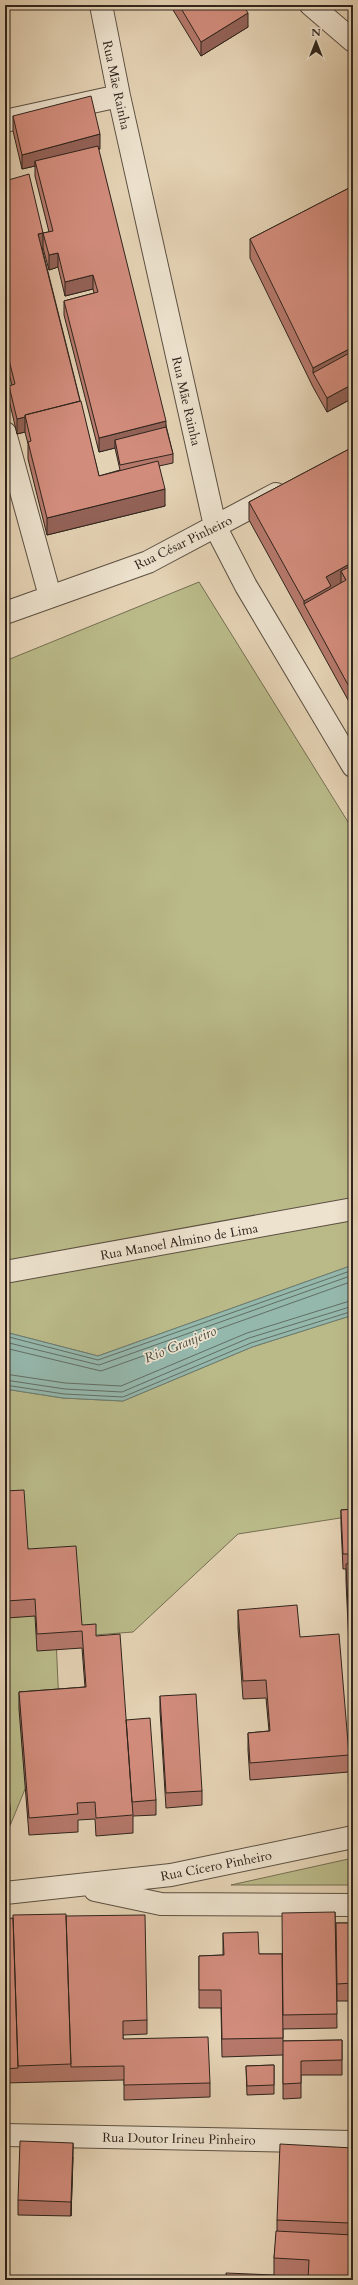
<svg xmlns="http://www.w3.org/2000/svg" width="358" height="2285" viewBox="0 0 358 2285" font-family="Cardo,serif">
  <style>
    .green { fill: #baba89; stroke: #746f52 }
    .water { fill: #95b8ad; stroke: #6c7d73 }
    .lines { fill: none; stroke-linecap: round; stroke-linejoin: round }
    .shore { stroke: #626e64; stroke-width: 1 }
    .minor-casing { stroke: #5c5042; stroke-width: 24 }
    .tertiary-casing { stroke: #5c5042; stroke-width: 24 }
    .minor { stroke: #ede2ce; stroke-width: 22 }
    .tertiary { stroke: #ede2ce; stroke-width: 22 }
    .wall { fill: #b5786b; stroke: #2f241c; fill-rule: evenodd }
    .shaded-wall { fill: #936257; stroke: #2f241c }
    .building { fill: #d28c7c; stroke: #2f241c }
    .labels { text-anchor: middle; stroke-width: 3.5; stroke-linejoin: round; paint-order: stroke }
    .street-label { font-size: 13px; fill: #2f241c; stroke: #ede2ce }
    .water-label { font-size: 14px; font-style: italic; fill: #484940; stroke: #ede2ce }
  </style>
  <rect width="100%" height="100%" fill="#e4d2b4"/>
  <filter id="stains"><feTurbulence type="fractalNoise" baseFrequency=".005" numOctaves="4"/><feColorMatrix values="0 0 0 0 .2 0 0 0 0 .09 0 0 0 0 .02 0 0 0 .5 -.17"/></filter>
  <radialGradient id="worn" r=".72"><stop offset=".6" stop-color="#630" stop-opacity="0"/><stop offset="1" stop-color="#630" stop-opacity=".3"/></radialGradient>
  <path class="green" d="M 199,582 L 353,830 L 353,1265 L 98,1356 L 5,1332 L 5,661 Z
    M 353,1315 L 353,1516 L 238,1534 L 133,1632 L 56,1638 L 59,1706 L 5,1838 L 5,1389 L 63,1398 L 123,1401 L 252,1347 Z
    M 353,1858 L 353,1885 L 231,1885 Z"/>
  <path class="water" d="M 353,1265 L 353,1315 L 252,1347 L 123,1401 L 63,1398 L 5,1389 L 5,1332 L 98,1356 Z"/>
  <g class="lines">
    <path class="shore" d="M 5,1336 L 98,1360 L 353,1270
      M 5,1342 L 99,1365 L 353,1275
      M 5,1348 L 101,1371 L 353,1281
      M 5,1374 L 65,1383 L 121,1386 L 247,1333 L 353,1300
      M 5,1380 L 65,1389 L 122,1392 L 249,1338 L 353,1306
      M 5,1385 L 64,1394 L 123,1397 L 251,1343 L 353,1311"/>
    <defs>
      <path id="minor" d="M 101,5 L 119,96 L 215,526 L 246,586 L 353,766
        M 311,5 L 353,41
        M 5,121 L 119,96
        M 5,433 L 50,596
        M 5,613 L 148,562 L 276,494
        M 5,1272 L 353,1209
        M 95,1890 L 161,1904 L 353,1905
        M 5,1893 L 171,1875 L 353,1837"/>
      <path id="tertiary" d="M 5,2135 L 353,2142"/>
    </defs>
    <use href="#minor" class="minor-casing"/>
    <use href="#tertiary" class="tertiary-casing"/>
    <use href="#minor" class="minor"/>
    <use href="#tertiary" class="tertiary"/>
  </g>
  <path class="wall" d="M 170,5 L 243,5 L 248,27 L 201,56 Z
    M 13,116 L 100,149 L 98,149 L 173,454 L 173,463 L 159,466 L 165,506 L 47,535 L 28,459 L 28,444 L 25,432 L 17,434 L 9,400 L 9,386 L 12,385 L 5,358 L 5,181 L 43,233 L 49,232 L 35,176 L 35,166 L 22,169 L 13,131 ZM 42,248 L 43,248 L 49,270 L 58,267 L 65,296 L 93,289 L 94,293 L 64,301 L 64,315 L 99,452 L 115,448 L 120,470 L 99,476 Z
    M 353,186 L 353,398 L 327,412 L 313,387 L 250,258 L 250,239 Z
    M 353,447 L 353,709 L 249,520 L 249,502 Z
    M 5,558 L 8,577 L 8,586 L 5,586 Z
    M 5,1491 L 28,1549 L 82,1625 L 96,1636 L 126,1720 L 156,1800 L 156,1815 L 133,1816 L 133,1833 L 96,1836 L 95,1819 L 78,1820 L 78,1832 L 29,1835 L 19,1709 L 19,1692 L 85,1687 L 82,1648 L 37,1651 L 35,1616 L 7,1618 L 5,1588 Z
    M 353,1509 L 353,1732 L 346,1581 L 346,1569 L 343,1569 L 341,1524 L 341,1510 Z
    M 238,1610 L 300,1637 L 349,1755 L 349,1772 L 250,1780 L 248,1750 L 248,1733 L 269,1731 L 266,1698 L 243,1699 L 238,1628 Z
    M 160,1696 L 202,1791 L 202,1805 L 166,1808 L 160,1711 Z
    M 5,1739 L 10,1810 L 10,1824 L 5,1825 Z
    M 335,1912 L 337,2028 L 283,2029 L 283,2041 L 342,2040 L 342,2075 L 301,2075 L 301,2098 L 283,2099 L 283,2055 L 222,2057 L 221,2008 L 199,2008 L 199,1956 L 223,1955 L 223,1933 L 259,1954 L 282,1954 Z
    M 66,1916 L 147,2020 L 147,2034 L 123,2035 L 123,2039 L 210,2083 L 210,2097 L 124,2100 L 124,2080 L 5,2083 L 5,1919 Z
    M 336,1923 L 353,1923 L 353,2001 L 337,2001 Z
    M 274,2065 L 274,2094 L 247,2095 L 246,2066 Z
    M 353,2148 L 353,2280 L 308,2277 L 274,2276 L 274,2258 L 277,2231 L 277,2220 Z
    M 73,2157 L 71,2216 L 18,2215 L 18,2200 Z"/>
  <path class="shaded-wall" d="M 248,13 L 248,27 L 201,56 L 201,42 Z
    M 100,134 L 100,149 L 36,165 L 35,161 L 35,166 L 22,169 L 22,155 Z
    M 43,233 L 43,248 L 38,249 L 38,234 Z
    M 58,253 L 58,267 L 49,270 L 49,255 Z
    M 93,275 L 93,289 L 65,296 L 65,282 Z
    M 353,347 L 353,366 L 313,373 L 313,368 Z
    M 353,384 L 353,398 L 327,412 L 327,398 Z
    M 25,417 L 25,432 L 17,434 L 17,419 Z
    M 166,421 L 166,435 L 115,440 L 115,448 L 99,452 L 99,438 Z
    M 165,489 L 165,506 L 47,535 L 47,518 Z
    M 353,562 L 353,579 L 346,580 L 341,571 L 341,586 L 304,604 L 304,601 L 326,577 Z
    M 73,2143 L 73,2157 L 71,2216 L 71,2202 Z"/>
  <path class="building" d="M 179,5 L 243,5 L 248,13 L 201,42 Z
    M 91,96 L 100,134 L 22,155 L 13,116 Z
    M 98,146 L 166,421 L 99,438 L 64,301 L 98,292 L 93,275 L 65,282 L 58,253 L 49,255 L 43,233 L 53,231 L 35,161 Z
    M 29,174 L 43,233 L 38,234 L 80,401 L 25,415 L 25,417 L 17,419 L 9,386 L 15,384 L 5,344 L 5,181 Z
    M 353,186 L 353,347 L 313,368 L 250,239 Z
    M 353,351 L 353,384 L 327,398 L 313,373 Z
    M 81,401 L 99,476 L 158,461 L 165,489 L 47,518 L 28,442 L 31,441 L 25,415 Z
    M 166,427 L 173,454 L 120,465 L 115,440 Z
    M 353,447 L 353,562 L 326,577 L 331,586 L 304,601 L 249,502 Z
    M 5,558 L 8,577 L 5,578 Z
    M 353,565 L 353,694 L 304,604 L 346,580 L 341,571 Z
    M 24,1490 L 28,1549 L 76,1546 L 82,1625 L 96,1624 L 96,1636 L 120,1634 L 133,1815 L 96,1818 L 95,1802 L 77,1803 L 78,1814 L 29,1818 L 19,1692 L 86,1687 L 82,1631 L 37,1634 L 35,1599 L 7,1601 L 5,1571 L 5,1491 Z
    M 353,1509 L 353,1554 L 343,1554 L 341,1510 Z
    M 353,1563 L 353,1715 L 346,1564 Z
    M 297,1605 L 300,1637 L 339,1634 L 349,1755 L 250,1763 L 248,1733 L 270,1731 L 266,1680 L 243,1681 L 238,1610 Z
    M 196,1694 L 202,1791 L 166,1793 L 160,1696 Z
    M 150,1718 L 156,1800 L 132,1802 L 126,1720 Z
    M 5,1739 L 10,1810 L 5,1810 Z
    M 335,1912 L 337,2014 L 283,2015 L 282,1913 Z
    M 66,1914 L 71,2064 L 18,2066 L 13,1915 Z
    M 145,1915 L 147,2020 L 123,2021 L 123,2039 L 208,2037 L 210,2083 L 124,2085 L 124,2066 L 71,2067 L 66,1916 Z
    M 13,1918 L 18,2068 L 5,2069 L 5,1919 Z
    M 336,1923 L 353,1923 L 353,1983 L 337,1984 Z
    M 258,1932 L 259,1954 L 282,1954 L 283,2038 L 222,2039 L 221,1990 L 199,1990 L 199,1956 L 224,1955 L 223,1933 Z
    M 342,2040 L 342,2060 L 301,2061 L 301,2083 L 283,2084 L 283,2041 Z
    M 274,2065 L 274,2085 L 247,2086 L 246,2066 Z
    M 20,2141 L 73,2143 L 71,2202 L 18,2200 Z
    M 280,2144 L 353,2148 L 353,2235 L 348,2235 L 349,2223 L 277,2220 Z
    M 276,2231 L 353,2235 L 353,2280 L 308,2280 L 309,2260 L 274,2258 Z
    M 226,2273 L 274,2275 L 274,2280 L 226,2280 Z"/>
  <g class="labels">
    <g class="street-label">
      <text transform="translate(117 85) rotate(78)" y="5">Rua Mãe Rainha</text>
      <text transform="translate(187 401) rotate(77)" y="5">Rua Mãe Rainha</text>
      <text transform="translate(183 542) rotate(-26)" y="5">Rua César Pinheiro</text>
      <text transform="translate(179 1241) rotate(-10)" y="5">Rua Manoel Almino de Lima</text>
      <text transform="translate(216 1865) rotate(-11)" y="5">Rua Cícero Pinheiro</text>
      <text transform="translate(179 2138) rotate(1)" y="5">Rua Doutor Irineu Pinheiro</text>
    </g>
    <g class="water-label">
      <text transform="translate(180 1344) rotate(-22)" y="5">Rio Granjeiro</text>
    </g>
  </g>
  <rect width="358" height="2285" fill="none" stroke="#e4d2b4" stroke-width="20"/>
  <rect x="6" y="6" width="346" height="2273" fill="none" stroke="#2f241c" stroke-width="2"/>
  <rect x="10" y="10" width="338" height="2265" fill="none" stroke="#2f241c"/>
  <g transform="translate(316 42)" stroke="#ede2ce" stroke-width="3" paint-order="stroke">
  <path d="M0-3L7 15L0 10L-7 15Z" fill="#2f241c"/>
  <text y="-6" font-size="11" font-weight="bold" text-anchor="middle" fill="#2f241c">N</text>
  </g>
  <rect width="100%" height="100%" filter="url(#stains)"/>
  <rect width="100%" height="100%" fill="url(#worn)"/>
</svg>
